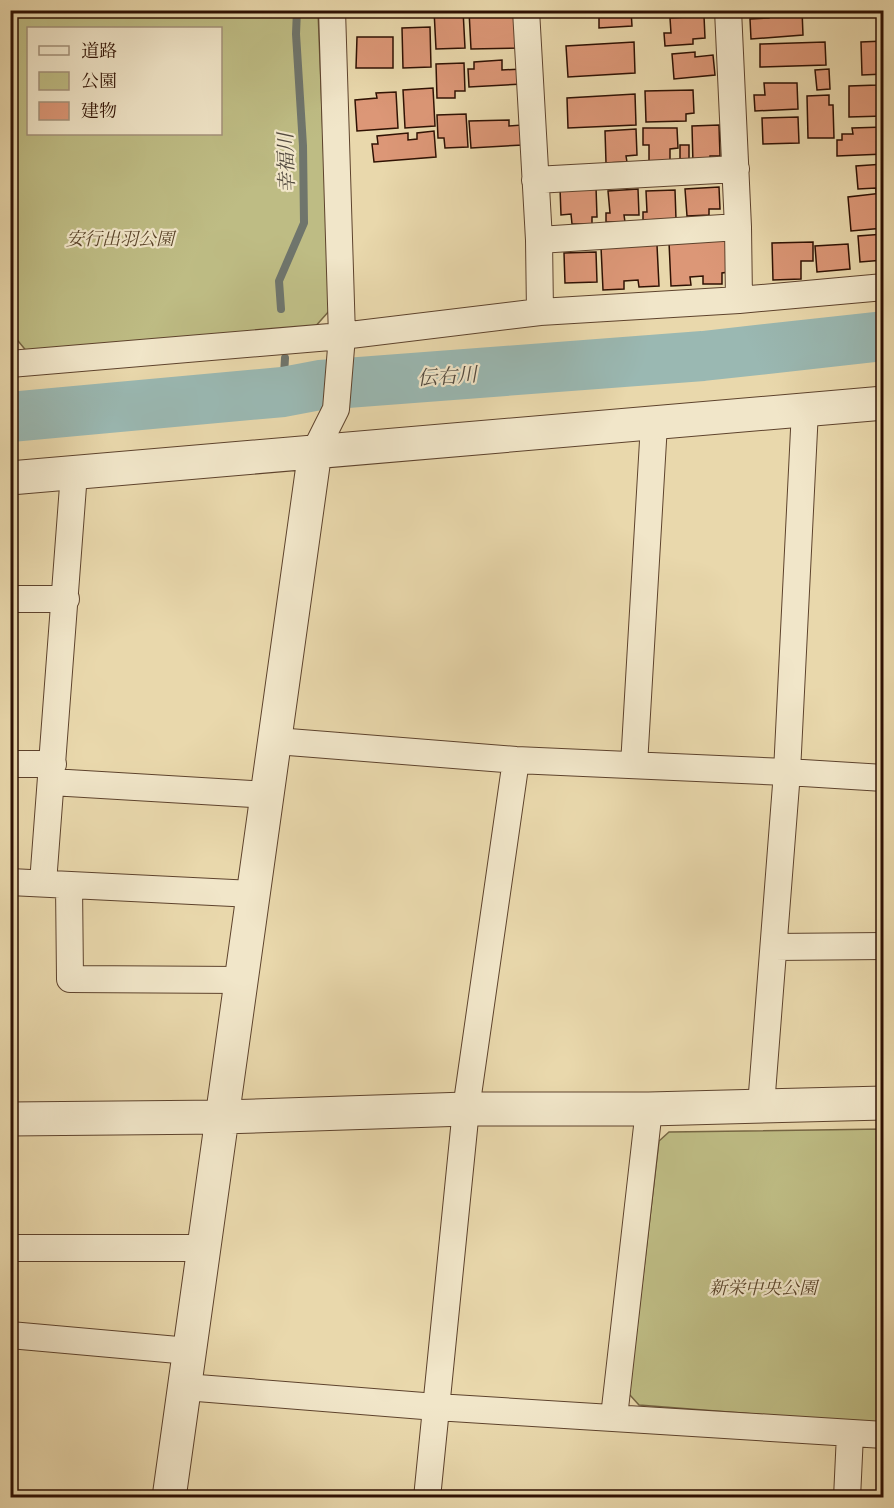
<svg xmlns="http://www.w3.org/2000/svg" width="894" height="1508" viewBox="0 0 894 1508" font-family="Vollkorn,'Noto Serif JP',serif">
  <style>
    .green { fill: #bebc84; stroke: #766644; stroke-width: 1.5; fill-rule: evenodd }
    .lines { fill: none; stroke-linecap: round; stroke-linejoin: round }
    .stream { stroke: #6f756c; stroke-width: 8 }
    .river { stroke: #9ab8b2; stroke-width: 50 }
    .building { fill: #dc9777; stroke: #2f1103; stroke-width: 1.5 }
    .minor-casing { stroke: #5e432d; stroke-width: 28 }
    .tertiary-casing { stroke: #5e432d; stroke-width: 35 }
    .minor { stroke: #f1e6c9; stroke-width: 26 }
    .tertiary { stroke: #f1e6c9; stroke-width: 33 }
    .labels { text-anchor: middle; stroke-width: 4.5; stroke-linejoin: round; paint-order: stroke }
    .park-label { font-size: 18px; font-style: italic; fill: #5a442a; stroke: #f1e6c9 }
    .water-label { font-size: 20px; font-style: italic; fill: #544b40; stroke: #f1e6c9 }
  </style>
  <rect width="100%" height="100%" fill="#e9d8ac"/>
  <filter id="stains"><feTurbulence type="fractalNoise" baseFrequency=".00333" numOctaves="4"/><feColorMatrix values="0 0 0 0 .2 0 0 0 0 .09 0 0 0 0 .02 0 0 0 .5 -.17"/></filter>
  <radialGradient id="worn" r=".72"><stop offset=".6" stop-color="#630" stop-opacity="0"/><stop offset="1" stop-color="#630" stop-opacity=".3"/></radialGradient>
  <path class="green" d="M 14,11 L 318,11 L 330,310 L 313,329 L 28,353 L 14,336 ZM 28,28 L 220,28 L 220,134 L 28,134 Z
    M 883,1129 L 883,1424 L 639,1405 L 629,1394 L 659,1141 L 669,1132 Z"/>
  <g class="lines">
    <path class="stream" d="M 281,309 L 279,281 L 304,223 L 303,146 L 296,34 L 297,10
      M 283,392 L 285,358"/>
    <path class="river" d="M 10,417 L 283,392 L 320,385 L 703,356 L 884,336"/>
  </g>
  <path class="building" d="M 434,10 L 463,10 L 465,48 L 436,49 Z
    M 517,10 L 518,48 L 471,49 L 469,11 Z
    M 606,10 L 631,10 L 632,26 L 599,28 L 599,13 L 606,13 Z
    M 769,10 L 802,10 L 803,35 L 751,39 L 750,19 L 769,18 Z
    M 704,16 L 705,38 L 693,39 L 693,44 L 665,46 L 664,33 L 671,33 L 670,18 Z
    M 430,27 L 431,67 L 403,68 L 402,28 Z
    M 357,37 L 393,37 L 393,68 L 356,68 Z
    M 884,41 L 884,74 L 862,75 L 861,42 Z
    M 634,42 L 635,73 L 568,77 L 566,46 Z
    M 825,42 L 826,65 L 760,67 L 760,44 Z
    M 695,52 L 695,57 L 713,55 L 715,75 L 674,79 L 672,54 Z
    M 502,60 L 502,70 L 522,69 L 523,84 L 469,87 L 468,69 L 474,69 L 474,62 Z
    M 464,63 L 465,91 L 455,91 L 455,98 L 437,98 L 436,64 Z
    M 829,69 L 830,89 L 817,90 L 815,70 Z
    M 878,82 L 884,82 L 884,116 L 849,117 L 849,86 L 878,85 Z
    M 764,83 L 797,83 L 798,109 L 755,111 L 754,95 L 765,95 Z
    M 433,88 L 435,126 L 405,128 L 403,90 Z
    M 693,90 L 694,113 L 686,114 L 686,121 L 646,122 L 645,91 Z
    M 396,92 L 398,128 L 357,131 L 355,100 L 377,98 L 376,93 Z
    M 635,94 L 636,125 L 568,128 L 567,98 Z
    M 829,95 L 829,105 L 833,105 L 834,138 L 808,138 L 807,96 Z
    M 466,114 L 468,147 L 445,148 L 444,138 L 438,138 L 437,115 Z
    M 798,117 L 799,143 L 763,144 L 762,118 Z
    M 509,120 L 509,126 L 522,125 L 523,145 L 471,148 L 469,121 Z
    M 719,125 L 720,156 L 710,156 L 710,164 L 693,164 L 692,126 Z
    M 884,127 L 884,154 L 837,156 L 837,140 L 842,140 L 842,134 L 853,134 L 852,128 Z
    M 643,128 L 677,128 L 678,148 L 670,149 L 670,162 L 649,162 L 649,145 L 643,145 Z
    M 636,129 L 637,155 L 626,156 L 627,162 L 606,163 L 605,131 Z
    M 434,131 L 436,157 L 374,162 L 372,144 L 378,144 L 377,136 L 408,133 L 408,140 L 417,139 L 417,133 Z
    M 680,145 L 689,145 L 689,163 L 680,163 Z
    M 884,164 L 884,191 L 876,192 L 876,188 L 858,189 L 856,166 Z
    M 596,187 L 597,217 L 592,217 L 592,224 L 572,224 L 571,214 L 561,215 L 560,188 Z
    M 719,187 L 720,209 L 709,209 L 709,215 L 687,216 L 685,189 Z
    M 638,189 L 639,215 L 624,215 L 625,222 L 606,222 L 606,213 L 610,213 L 608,191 Z
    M 675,190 L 676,219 L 643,220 L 643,212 L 647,212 L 646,191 Z
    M 882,193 L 884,228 L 851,231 L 848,197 Z
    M 884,234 L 884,260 L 860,262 L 858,236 Z
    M 728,241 L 729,272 L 722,273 L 722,284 L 703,284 L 703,276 L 690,277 L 691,285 L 671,286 L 669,242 Z
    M 813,242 L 813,261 L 801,261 L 801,279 L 773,280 L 772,243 Z
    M 848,244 L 850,269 L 817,272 L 815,246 Z
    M 657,245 L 659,286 L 639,287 L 638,280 L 624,281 L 624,289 L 603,290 L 601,247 Z
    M 596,252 L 597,282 L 565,283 L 564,253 Z"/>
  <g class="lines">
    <defs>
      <path id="minor" d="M 526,10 L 539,240 L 540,312
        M 728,10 L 738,227 L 739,300
        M 535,180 L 736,169
        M 539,240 L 738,227
        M 10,364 L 342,336 L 540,312 L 739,300 L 884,287
        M 315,451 L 336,409 L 342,336 L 332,10
        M 10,599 L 66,599
        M 276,741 L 516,760 L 787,772 L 884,778
        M 10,764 L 53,764
        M 634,765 L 654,424
        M 51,782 L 268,795
        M 10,882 L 253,894
        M 43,883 L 74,473
        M 69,885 L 70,979 L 241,980
        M 774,947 L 884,946
        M 761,1106 L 787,772 L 805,410
        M 10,1248 L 203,1248
        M 10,1335 L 189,1351
        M 185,1387 L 436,1407 L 884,1435
        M 614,1417 L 649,1109
        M 427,1498 L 466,1109 L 516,760
        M 847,1498 L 850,1434"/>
      <path id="tertiary" d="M 10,478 C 302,454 593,428 884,403
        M 10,1119 L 222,1117 L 466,1109 L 649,1109 L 884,1103
        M 169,1498 L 315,451"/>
    </defs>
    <use href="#minor" class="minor-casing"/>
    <use href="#tertiary" class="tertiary-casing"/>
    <use href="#minor" class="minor"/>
    <use href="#tertiary" class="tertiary"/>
  </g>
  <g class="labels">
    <g class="park-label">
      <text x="120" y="245">安行出羽公園</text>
      <text x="763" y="1294">新栄中央公園</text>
    </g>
    <g class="water-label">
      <text transform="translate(286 163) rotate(-92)" y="7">幸福川</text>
      <text transform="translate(447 376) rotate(-4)" y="7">伝右川</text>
    </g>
  </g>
  <rect width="894" height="1508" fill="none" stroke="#e9d8ac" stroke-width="36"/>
  <rect x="12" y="12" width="870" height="1484" fill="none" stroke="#2f1103" stroke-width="3"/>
  <rect x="18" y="18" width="858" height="1472" fill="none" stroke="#2f1103" stroke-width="1.5"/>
  <rect x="27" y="27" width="195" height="108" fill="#f1e6c9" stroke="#a3917a" stroke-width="1.5"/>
  <rect x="39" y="46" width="30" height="9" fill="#f1e6c9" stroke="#a3917a" stroke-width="1.5"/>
  <text x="81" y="57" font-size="18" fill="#2f1103">道路</text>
  <rect x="39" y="72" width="30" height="18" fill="#bebc84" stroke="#a3917a" stroke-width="1.5"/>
  <text x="81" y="87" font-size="18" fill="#2f1103">公園</text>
  <rect x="39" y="102" width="30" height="18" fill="#dc9777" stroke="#a3917a" stroke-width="1.5"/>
  <text x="81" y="117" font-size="18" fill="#2f1103">建物</text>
  <rect width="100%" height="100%" filter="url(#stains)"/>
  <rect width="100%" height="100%" fill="url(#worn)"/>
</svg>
